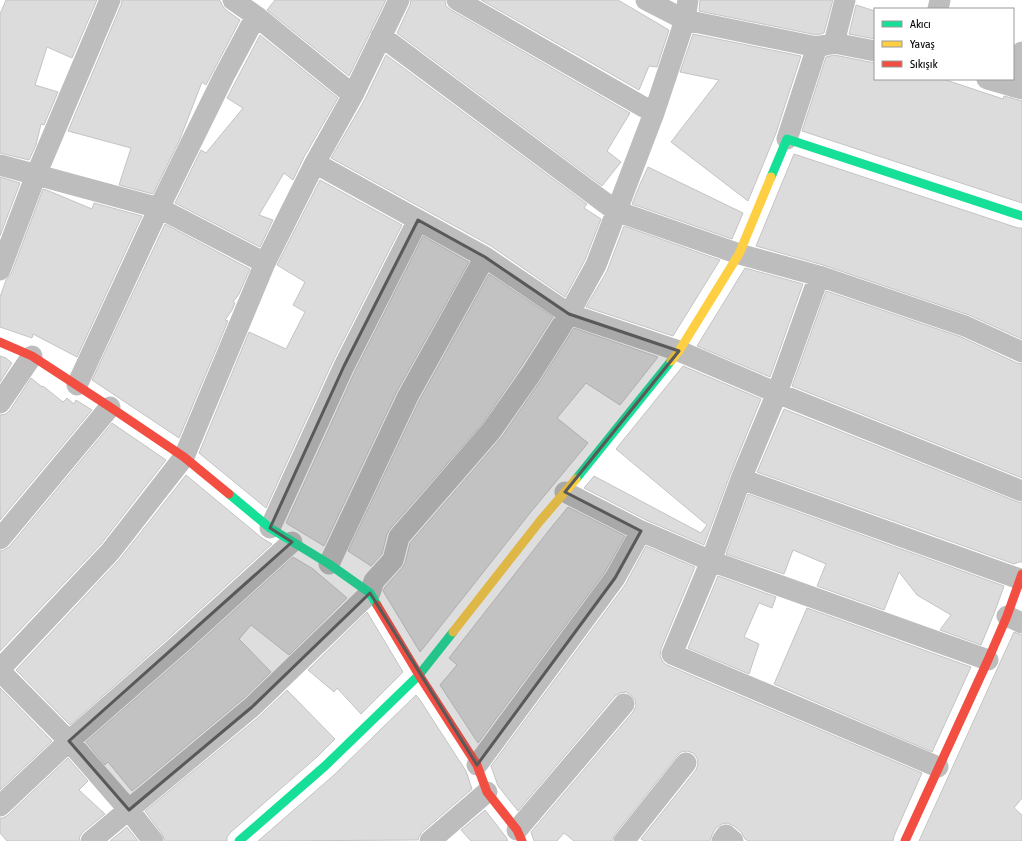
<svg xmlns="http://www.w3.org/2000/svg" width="1022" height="841" viewBox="0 0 1022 841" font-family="'Asap Condensed',sans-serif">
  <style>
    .building { fill: #dcdcdc; stroke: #c4c4c4 }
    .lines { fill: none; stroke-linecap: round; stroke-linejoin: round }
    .street { stroke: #bdbdbd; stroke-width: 21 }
    .fast { stroke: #16e098; stroke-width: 9 }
    .slow { stroke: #ffcf43; stroke-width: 9 }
    .jam { stroke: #f24e42; stroke-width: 9 }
    .marked { fill: #595959; fill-opacity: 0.2; stroke: #595959; stroke-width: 3; stroke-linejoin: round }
  </style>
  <rect width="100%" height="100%" fill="#fff"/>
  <path class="building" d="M 6,0 L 97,0 L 72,58 L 47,47 L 35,85 L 58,92 L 44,125 L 41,124 L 36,145 L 29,160 L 0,153 L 0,14 Z
    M 122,0 L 219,0 L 221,2 L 222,5 L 226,10 L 240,20 L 206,85 L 202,82 L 180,139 L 153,194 L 119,185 L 131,148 L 68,131 L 121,5 Z
    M 275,0 L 386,0 L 349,76 L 267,10 Z
    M 411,0 L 445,0 L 446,6 L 451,10 L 630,113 L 607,151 L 621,162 L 602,186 L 397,33 L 410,5 Z
    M 481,0 L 618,0 L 669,30 L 657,67 L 649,66 L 639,90 Z
    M 700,0 L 833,0 L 824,33 L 817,35 L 699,11 Z
    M 856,5 L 875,11 L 875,39 L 849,34 Z
    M 693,34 L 801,56 L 776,133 L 748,201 L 671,142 L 719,80 L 680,72 Z
    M 260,35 L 338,98 L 304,157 L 293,180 L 284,173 L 259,215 L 273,220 L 260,247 L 175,203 L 201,150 L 206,153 L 243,108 L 227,98 Z
    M 386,55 L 587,204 L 584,208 L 601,219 L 585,260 L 565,297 L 491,246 L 331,158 L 364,101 Z
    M 834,55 L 875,63 L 875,79 L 943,79 L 1003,99 L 1004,96 L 1022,101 L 1022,203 L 802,131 L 826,57 Z
    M 794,154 L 1018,228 L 1022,228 L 1022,339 L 969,315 L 823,265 L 756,246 Z
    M 648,167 L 743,213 L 732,239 L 632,204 L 640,184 Z
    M 0,177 L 20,183 L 0,236 Z
    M 320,180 L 402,225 L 333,361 L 266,508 L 199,453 L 249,332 L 286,349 L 305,312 L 293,305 L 305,282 L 277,265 Z
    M 43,189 L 49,191 L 92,209 L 94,203 L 142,216 L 77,357 L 33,334 L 32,338 L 0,327 L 0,297 L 6,280 L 11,274 Z
    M 165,224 L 250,269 L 239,294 L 233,302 L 235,303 L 232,310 L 225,320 L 228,321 L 179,438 L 92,380 Z
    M 624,226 L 720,260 L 673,336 L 586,307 L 607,271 Z
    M 423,236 L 469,262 L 397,391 L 324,546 L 286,523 L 355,371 Z
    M 745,268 L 803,284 L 770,377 L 697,346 Z
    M 489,274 L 553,317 L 521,367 L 482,424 L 390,529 L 387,534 L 382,554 L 371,566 L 348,551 L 419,401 Z
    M 826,291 L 961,337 L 1017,363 L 1022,364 L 1022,478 L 792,386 Z
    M 574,328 L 658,357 L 620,405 L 586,383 L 557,418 L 588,443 L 530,513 L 429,641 L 420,652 L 383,591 L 385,587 L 402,568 L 405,563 L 410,543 L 501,438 L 541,380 Z
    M 0,356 L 6,358 L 12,363 L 0,382 Z
    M 683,366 L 761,399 L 730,475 L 704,545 L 646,520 L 584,488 L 594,476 L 701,533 L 707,525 L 616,449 Z
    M 31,378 L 42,387 L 43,386 L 63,402 L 67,398 L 74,404 L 76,400 L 92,410 L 0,520 L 0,415 L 6,414 L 10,410 Z
    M 784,409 L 1018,502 L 1022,503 L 1022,562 L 1019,562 L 1014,564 L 757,472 Z
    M 112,423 L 166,460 L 101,544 L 0,651 L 0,551 L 4,550 L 9,547 Z
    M 186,475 L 262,538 L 272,544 L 174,633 L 70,725 L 16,670 L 119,560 Z
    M 748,494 L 1004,586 L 995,611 L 981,645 L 940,630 L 951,615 L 917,595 L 899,572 L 884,610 L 817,586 L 826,564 L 793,550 L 784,574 L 726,554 Z
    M 568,507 L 625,536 L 605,572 L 478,743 L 440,685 L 457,665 L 449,658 L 550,529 Z
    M 646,546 L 695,567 L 661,649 L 660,656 L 663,662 L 667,665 L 922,773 L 894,836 L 893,841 L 748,841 L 745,839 L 741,832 L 734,826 L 727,823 L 722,824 L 716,828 L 712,835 L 710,841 L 644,841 L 641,839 L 696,770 L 698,764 L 697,758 L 693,753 L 687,751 L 681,752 L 677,756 L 615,834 L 612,841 L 574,841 L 564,833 L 557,841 L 534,841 L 531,832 L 633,712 L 636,706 L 635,700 L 631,695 L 626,692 L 620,693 L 615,696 L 518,811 L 498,786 L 491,766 L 625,585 Z
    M 293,557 L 313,569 L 347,598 L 289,655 L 251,625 L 239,639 L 271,672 L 244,698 L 132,791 L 108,762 L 105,765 L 86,742 L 190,651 Z
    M 718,576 L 776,597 L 772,608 L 759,603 L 744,637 L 759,644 L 749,674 L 688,648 Z
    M 807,608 L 971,667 L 932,752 L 774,684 Z
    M 367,612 L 403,672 L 361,714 L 337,688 L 334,692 L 308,670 Z
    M 1014,632 L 1022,635 L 1022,798 L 1014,808 L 1022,815 L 1022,841 L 919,841 Z
    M 0,688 L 52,741 L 0,790 Z
    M 287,690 L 335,739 L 317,757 L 231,832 L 227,837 L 227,841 L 165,841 L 162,834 L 145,811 L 260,716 Z
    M 416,695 L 420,700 L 466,771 L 472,789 L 422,832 L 419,837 L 418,840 L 258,841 L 334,775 Z
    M 68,758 L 88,781 L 79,790 L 105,814 L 83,832 L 80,836 L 79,841 L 7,841 L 0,833 L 0,818 L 3,818 L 8,815 Z
    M 485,810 L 506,837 L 508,841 L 471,841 L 461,830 Z
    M 127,827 L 138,841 L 110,841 Z"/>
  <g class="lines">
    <path class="street" d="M 233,0 L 256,16 L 353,95
      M 457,0 L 654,113
      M 646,0 L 685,20 L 817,47 L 834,43 L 875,51
      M 938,9 L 940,0
      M 381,36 L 616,211 L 739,254 L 819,276 L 965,326 L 1022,352
      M 834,43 L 845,0
      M 987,79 L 1022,89
      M 1014,87 L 1022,52
      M 787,139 L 817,47
      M 315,163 L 485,257 L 569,314 L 679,351 L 777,393 L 1022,491
      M 0,165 L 159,208 L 265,263
      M 0,270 L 36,175 L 110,0
      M 819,276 L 777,393 L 741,479 L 711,561 L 672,654 L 938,767
      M 77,385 L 159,208 L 224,76 L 256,16
      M 0,403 L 32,356
      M 741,479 L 1020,579
      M 565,492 L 641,531 L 711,561 L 988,660
      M 270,528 L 344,366 L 418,220
      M 0,539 L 110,407
      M 329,564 L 408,396 L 485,257
      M 1007,616 L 1022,623
      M 0,669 L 110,552 L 184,457 L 265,263 L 315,163 L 353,95 L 399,0
      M 0,671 L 69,741 L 129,810 L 153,841
      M 477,765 L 615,578 L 641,531
      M 0,806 L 69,741 L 182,642 L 292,542
      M 517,830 L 624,704
      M 91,841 L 252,707 L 370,593 L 374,581 L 393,560 L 399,537 L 491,431 L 531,374 L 569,314 L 596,265 L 654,113 L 685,20 L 688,0
      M 430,841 L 487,792
      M 624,841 L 686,763
      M 722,841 L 726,835 L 733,841"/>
    <path class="fast" d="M 771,177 L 787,139 L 1022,216
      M 576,479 L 671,361
      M 229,494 L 270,528 L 329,564 L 370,593 L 377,605
      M 239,841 L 325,766 L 419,675 L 453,632"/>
    <path class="slow" d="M 671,361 L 679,351 L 739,254 L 771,177
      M 453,632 L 540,521 L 576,479"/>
    <path class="jam" d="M 0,342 L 32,356 L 110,407 L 184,457 L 229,494
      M 377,605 L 419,675 L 477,765 L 487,792 L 517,830 L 522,841
      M 905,841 L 988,660 L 1007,616 L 1022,574"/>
  </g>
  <path class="marked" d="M 418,220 L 485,257 L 569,314 L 679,351 L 565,492 L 641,531 L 615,578 L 477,765 L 370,593 L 252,707 L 129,810 L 69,741 L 292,542 L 270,528 L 344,366 Z"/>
  <rect x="874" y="8" width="140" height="72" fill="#ffffff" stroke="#999999"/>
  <rect x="882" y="21" width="20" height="6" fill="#16e098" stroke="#999999"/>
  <text x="910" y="28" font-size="12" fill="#000000">Akıcı</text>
  <rect x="882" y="41" width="20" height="6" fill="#ffcf43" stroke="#999999"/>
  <text x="910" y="48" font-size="12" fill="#000000">Yavaş</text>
  <rect x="882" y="61" width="20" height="6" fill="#f24e42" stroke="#999999"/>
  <text x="910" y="68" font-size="12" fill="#000000">Sıkışık</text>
</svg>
